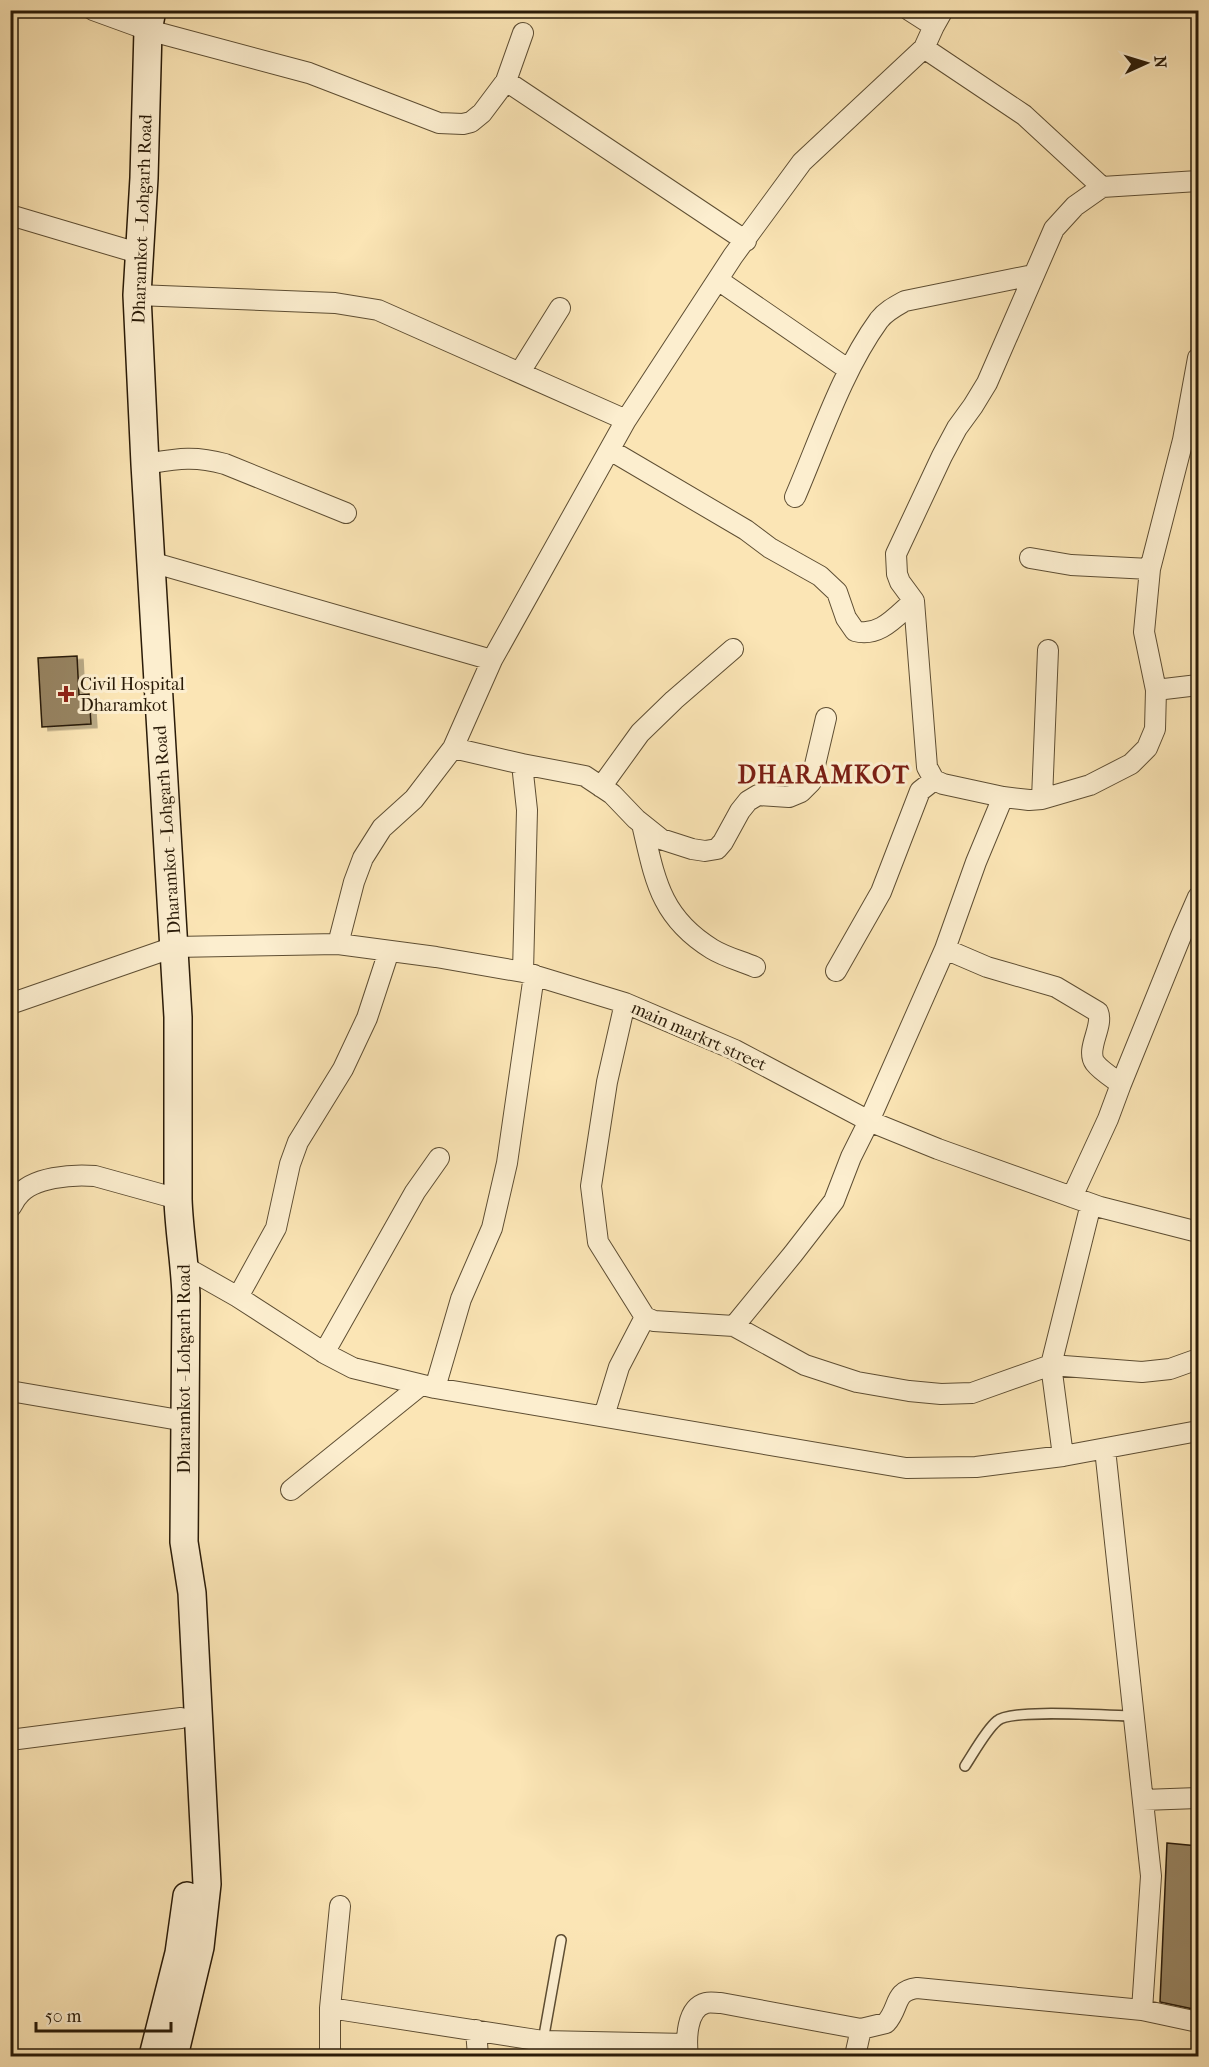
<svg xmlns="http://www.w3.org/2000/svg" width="1209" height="2067" viewBox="0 0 1209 2067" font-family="'IM FELL French Canon',serif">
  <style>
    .building { fill: #978462; stroke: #2a1b08; stroke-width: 1.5; filter: url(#shadow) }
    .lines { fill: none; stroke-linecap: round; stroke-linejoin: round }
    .lane-casing { stroke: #5e4e33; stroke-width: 12 }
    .street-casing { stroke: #5e4e33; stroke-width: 22 }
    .secondary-casing { stroke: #2a1b08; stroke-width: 30 }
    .lane { stroke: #fceecf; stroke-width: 9 }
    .street { stroke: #fceecf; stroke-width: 20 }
    .secondary { stroke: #fceecf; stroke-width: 27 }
    .poi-dot { fill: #8f2418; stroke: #fceecf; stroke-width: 2 }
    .labels { text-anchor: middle; stroke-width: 6; stroke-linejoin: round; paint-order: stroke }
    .street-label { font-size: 18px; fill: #2a1b08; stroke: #fceecf }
    .poi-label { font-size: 18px; fill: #2a1b08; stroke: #fceecf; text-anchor: start }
    .district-label { font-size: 24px; font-weight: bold; letter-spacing: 1.5px; fill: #7a1f14; stroke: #fceecf }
  </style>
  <defs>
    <filter id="shadow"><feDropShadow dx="6" dy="3.5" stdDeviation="0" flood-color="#0004"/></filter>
  </defs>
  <rect width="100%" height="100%" fill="#fbe5b5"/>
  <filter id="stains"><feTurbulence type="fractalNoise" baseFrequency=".00333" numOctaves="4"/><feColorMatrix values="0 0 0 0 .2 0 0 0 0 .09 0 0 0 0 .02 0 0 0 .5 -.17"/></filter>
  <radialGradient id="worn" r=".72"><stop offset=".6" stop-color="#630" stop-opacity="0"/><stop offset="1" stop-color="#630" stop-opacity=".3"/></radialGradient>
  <path class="building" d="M 77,656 L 79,695 L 89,694 L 91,724 L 42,727 L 38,658 Z
    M 1167,1843 L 1198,1846 L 1198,2010 L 1160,2002 Z"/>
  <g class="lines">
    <defs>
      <path id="lane" d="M 965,1766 C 973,1754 986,1730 997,1721 C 1011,1708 1110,1716 1134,1716
        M 543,2041 L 561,1940"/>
      <path id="street" d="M 93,10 L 148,30 L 309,73 L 439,123 L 463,124 L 471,122 L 482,113 L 506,81 L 523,33
        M 909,10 L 934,26 L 924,48
        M 934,26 L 943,10
        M 506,81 L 746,241
        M 1102,187 L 1075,206 L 1054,229 L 987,383 L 973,406 L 957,428 L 942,456 L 896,554 L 897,574 L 900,582 L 914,601 L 927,767 L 934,780 L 943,784 L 1003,797 L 1029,800 L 1042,799 L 1090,785 L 1131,764 L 1147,748 L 1155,729 L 1156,690 L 1144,632 L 1150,569 L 1183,440 L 1198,358
        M 10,215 L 138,253
        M 718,280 L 849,370
        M 137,295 L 335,303 L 378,310 L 626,420
        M 520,372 L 560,308
        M 610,450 L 746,530 L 770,548 L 820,576 L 837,592 L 846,618 L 855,631 C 880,638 897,615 914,601
        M 145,464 C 176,459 193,455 225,464 L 346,513
        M 795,497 C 820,439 842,371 879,320 C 886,311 896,306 905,301 L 1033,275
        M 1030,558 L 1071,565 L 1150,569
        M 151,562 L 492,660
        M 1156,690 L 1198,685
        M 453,748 L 522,764 L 527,810 L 523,972
        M 522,764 L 585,776 L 612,794 L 636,819 L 661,839 L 692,849 L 705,851 L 717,849 L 723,842 L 740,811 L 748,801 L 758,795 L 789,797 L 801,792 L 811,782 L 826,718
        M 601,787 L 640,733 L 674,700 L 733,649
        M 1042,799 L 1048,650
        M 642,824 C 655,879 660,917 712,949 C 725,957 741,961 755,967
        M 338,944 L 354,882 L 363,858 L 382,828 L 414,799 L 453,748 L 492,660 L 626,420 L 733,256 L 802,162 L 924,48 L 1024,115 L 1102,187 L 1198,181
        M 945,949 L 987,967 L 1056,987 L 1098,1012 C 1104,1027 1085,1049 1095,1063 C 1101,1071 1113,1078 1121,1084 L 1108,1119 L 1072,1197
        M 836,971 L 881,892 L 920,791 L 934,780
        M 625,1003 L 607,1082 L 591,1186 L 598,1242 L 645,1317
        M 10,1004 L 174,947 L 338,944 L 436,957 L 523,972 L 625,1003 L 735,1050 L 869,1121 L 938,1149 L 1100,1207 L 1198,1232
        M 1121,1084 L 1181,936 L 1198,897
        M 10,1208 C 13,1204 15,1199 18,1196 C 32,1177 73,1174 95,1176 L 178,1199
        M 185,1267 L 238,1297 L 326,1354 L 353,1368 L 435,1388 L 906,1468 L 976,1467 L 1063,1456 L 1198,1431
        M 238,1297 L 276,1228 L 290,1164 L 298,1142 L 343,1069 L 367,1018 L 389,951
        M 734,1326 L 793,1254 L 834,1201 L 851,1157 L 869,1121 L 945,949 L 976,862 L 1003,797
        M 324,1353 L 415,1192 L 439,1158
        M 435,1388 L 461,1299 L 492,1228 L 507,1163 L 534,975
        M 10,1391 L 185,1421
        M 604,1416 L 619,1367 L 645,1317 L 654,1321 L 734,1326 L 805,1365 L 857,1382 L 909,1391 L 941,1394 L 972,1393 L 1051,1365 L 1142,1372 L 1170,1369 L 1198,1359
        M 1105,1449 L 1151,1876 L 1142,2010 L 1198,2022
        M 1063,1456 L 1051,1365 L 1091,1204
        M 291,1490 L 421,1385
        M 10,1740 L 181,1718
        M 1143,1800 L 1198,1798
        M 330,2008 L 543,2041 L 687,2044
        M 861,2029 L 886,2023 C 900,2008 893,1991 917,1988 L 1142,2010
        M 476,2030 L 478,2056
        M 330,2056 L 330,2008 L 340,1906
        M 688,2056 C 686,2040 686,2008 706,2003 C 710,2002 716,2003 721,2003 L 861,2029 L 855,2056"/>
      <path id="secondary" d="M 152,10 L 148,30 L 144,178 L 137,295 L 145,464 L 178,1017 L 178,1199 C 179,1231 185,1263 186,1296 L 184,1542 L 192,1593 L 207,1884 L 200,1947 L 174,2056
        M 153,2056 L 179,1953 L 187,1896"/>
    </defs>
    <use href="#lane" class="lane-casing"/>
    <use href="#street" class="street-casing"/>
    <use href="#secondary" class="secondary-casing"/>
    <use href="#lane" class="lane"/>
    <use href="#street" class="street"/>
    <use href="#secondary" class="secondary"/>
  </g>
  <path class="poi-dot" d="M63 685h6v6h6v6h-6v6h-6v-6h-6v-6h6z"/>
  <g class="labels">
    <g class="street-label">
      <text transform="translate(142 219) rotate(-88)" y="6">Dharamkot - Lohgarh Road</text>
      <text transform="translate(167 830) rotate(-94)" y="6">Dharamkot - Lohgarh Road</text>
      <text transform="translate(699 1036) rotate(24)" y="6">main markrt street</text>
      <text transform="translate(184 1369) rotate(-90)" y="6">Dharamkot - Lohgarh Road</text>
    </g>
    <g class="poi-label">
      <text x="80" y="690">Civil Hospital<tspan x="80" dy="21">Dharamkot</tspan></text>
    </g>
    <g class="district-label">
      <text x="824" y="783">DHARAMKOT</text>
    </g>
  </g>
  <rect width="1209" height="2067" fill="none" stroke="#fbe5b5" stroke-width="36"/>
  <rect x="12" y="12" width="1185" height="2043" fill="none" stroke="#2a1b08" stroke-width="3"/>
  <rect x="18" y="18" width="1173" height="2031" fill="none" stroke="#2a1b08" stroke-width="1.5"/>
  <g transform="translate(1146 63) rotate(86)" stroke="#fceecf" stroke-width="4.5" paint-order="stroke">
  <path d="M0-4.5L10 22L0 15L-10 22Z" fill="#2a1b08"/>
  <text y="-9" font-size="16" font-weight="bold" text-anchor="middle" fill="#2a1b08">N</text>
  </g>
  <path d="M36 2022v9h135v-9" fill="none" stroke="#2a1b08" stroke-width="3"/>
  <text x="45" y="2022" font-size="18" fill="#2a1b08" stroke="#fceecf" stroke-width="4.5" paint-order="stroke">50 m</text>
  <rect width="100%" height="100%" filter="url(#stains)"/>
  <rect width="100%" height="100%" fill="url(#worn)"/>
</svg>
